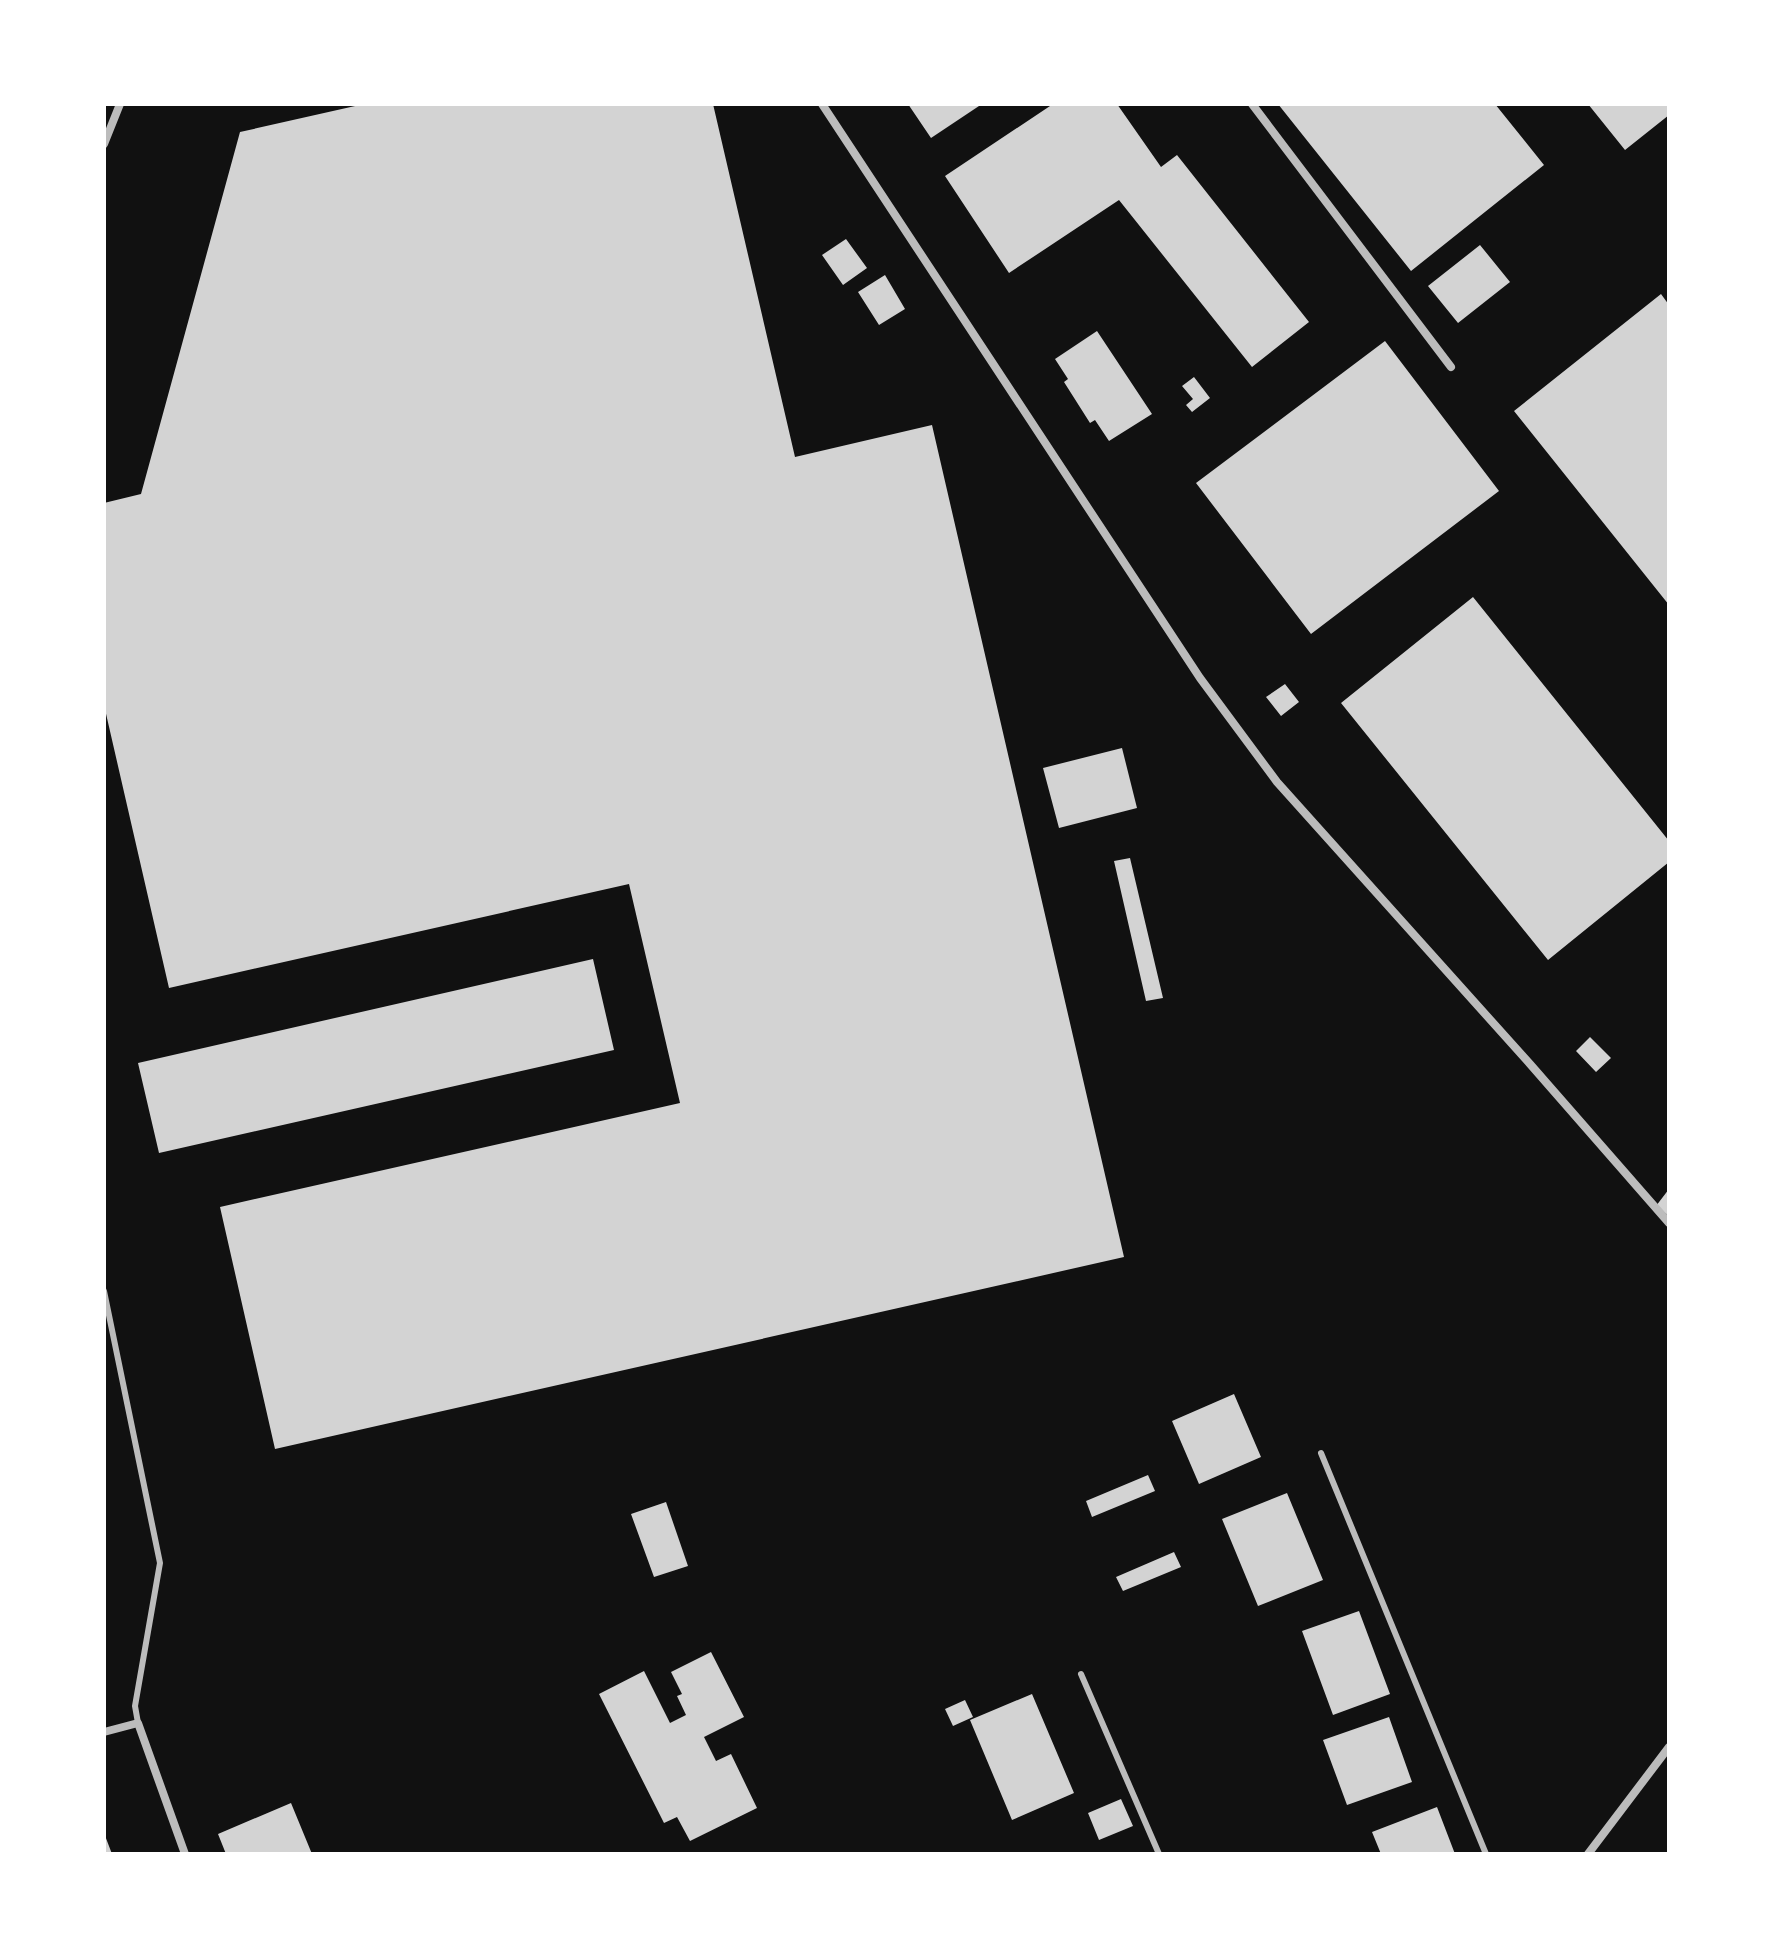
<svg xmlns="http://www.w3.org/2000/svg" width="1773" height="1958" viewBox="0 0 1773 1958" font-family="'Times New Roman',serif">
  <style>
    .building { fill: #d3d3d3 }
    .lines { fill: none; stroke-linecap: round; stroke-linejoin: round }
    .service { stroke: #bcbcbc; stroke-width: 6 }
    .minor { stroke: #bcbcbc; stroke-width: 8 }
  </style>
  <rect width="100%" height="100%" fill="#111"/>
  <path class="building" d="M 364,104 L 713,104 L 795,457 L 932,425 L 1124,1257 L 275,1449 L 220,1207 L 680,1103 L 629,884 L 169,988 L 104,705 L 104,503 L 141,494 L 240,132 Z
    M 908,104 L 982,104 L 931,138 Z
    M 1053,104 L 1117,104 L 1161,167 L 1177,155 L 1309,322 L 1252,367 L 1119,200 L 1009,273 L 945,176 Z
    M 1278,104 L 1495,104 L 1544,165 L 1411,271 Z
    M 1588,104 L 1669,104 L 1669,115 L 1625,150 Z
    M 846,239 L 867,268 L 843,285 L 822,255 Z
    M 1480,245 L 1510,282 L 1458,323 L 1428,286 Z
    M 885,275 L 905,309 L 879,325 L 858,292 Z
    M 1661,294 L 1669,305 L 1669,605 L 1514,411 Z
    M 1097,331 L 1152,414 L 1109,441 L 1095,420 L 1090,423 L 1064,382 L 1068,379 L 1055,359 Z
    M 1385,341 L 1499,491 L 1311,634 L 1196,483 Z
    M 1194,377 L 1210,398 L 1192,412 L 1186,405 L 1193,399 L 1182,386 Z
    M 1473,597 L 1669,841 L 1669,862 L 1548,960 L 1341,703 Z
    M 1285,684 L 1299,702 L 1281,716 L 1266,697 Z
    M 1122,748 L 1137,808 L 1059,828 L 1043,768 Z
    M 1130,858 L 1163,998 L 1146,1001 L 1114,861 Z
    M 593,959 L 614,1050 L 159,1153 L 138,1063 Z
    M 1590,1037 L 1611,1058 L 1596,1072 L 1576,1051 Z
    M 1669,1189 L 1669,1216 L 1656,1206 Z
    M 1234,1394 L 1261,1457 L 1199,1484 L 1172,1421 Z
    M 1148,1475 L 1155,1491 L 1092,1517 L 1086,1501 Z
    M 1287,1493 L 1323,1580 L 1258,1606 L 1222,1519 Z
    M 666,1502 L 688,1566 L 654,1577 L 631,1514 Z
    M 1174,1552 L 1181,1567 L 1123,1591 L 1116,1577 Z
    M 1359,1611 L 1390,1694 L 1333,1715 L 1302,1631 Z
    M 711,1652 L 744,1717 L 704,1737 L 716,1761 L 731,1754 L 757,1808 L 690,1841 L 677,1817 L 664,1823 L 599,1694 L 644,1671 L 670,1723 L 686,1715 L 677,1696 L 682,1694 L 671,1672 Z
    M 1032,1694 L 1074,1793 L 1012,1820 L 970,1720 Z
    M 965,1700 L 973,1717 L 953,1726 L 945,1709 Z
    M 1389,1717 L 1412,1782 L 1347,1805 L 1323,1740 Z
    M 1121,1799 L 1133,1826 L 1099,1840 L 1088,1813 Z
    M 291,1803 L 312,1854 L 226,1854 L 218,1834 Z
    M 1437,1807 L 1455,1854 L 1381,1854 L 1372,1832 Z
    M 104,1833 L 112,1854 L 104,1854 Z"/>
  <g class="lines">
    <path class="service" d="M 104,1291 L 160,1563 L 135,1706 L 138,1723
      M 1321,1453 L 1486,1854
      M 1081,1674 L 1159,1854"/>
    <path class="minor" d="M 822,104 L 1200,678 L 1277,782 L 1530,1064 L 1669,1223
      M 1252,104 L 1451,367
      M 104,144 L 120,104
      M 104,1732 L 138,1723 L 185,1854
      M 1588,1854 L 1669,1747"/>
  </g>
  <rect width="1773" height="1958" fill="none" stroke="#ffffff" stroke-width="212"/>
</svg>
